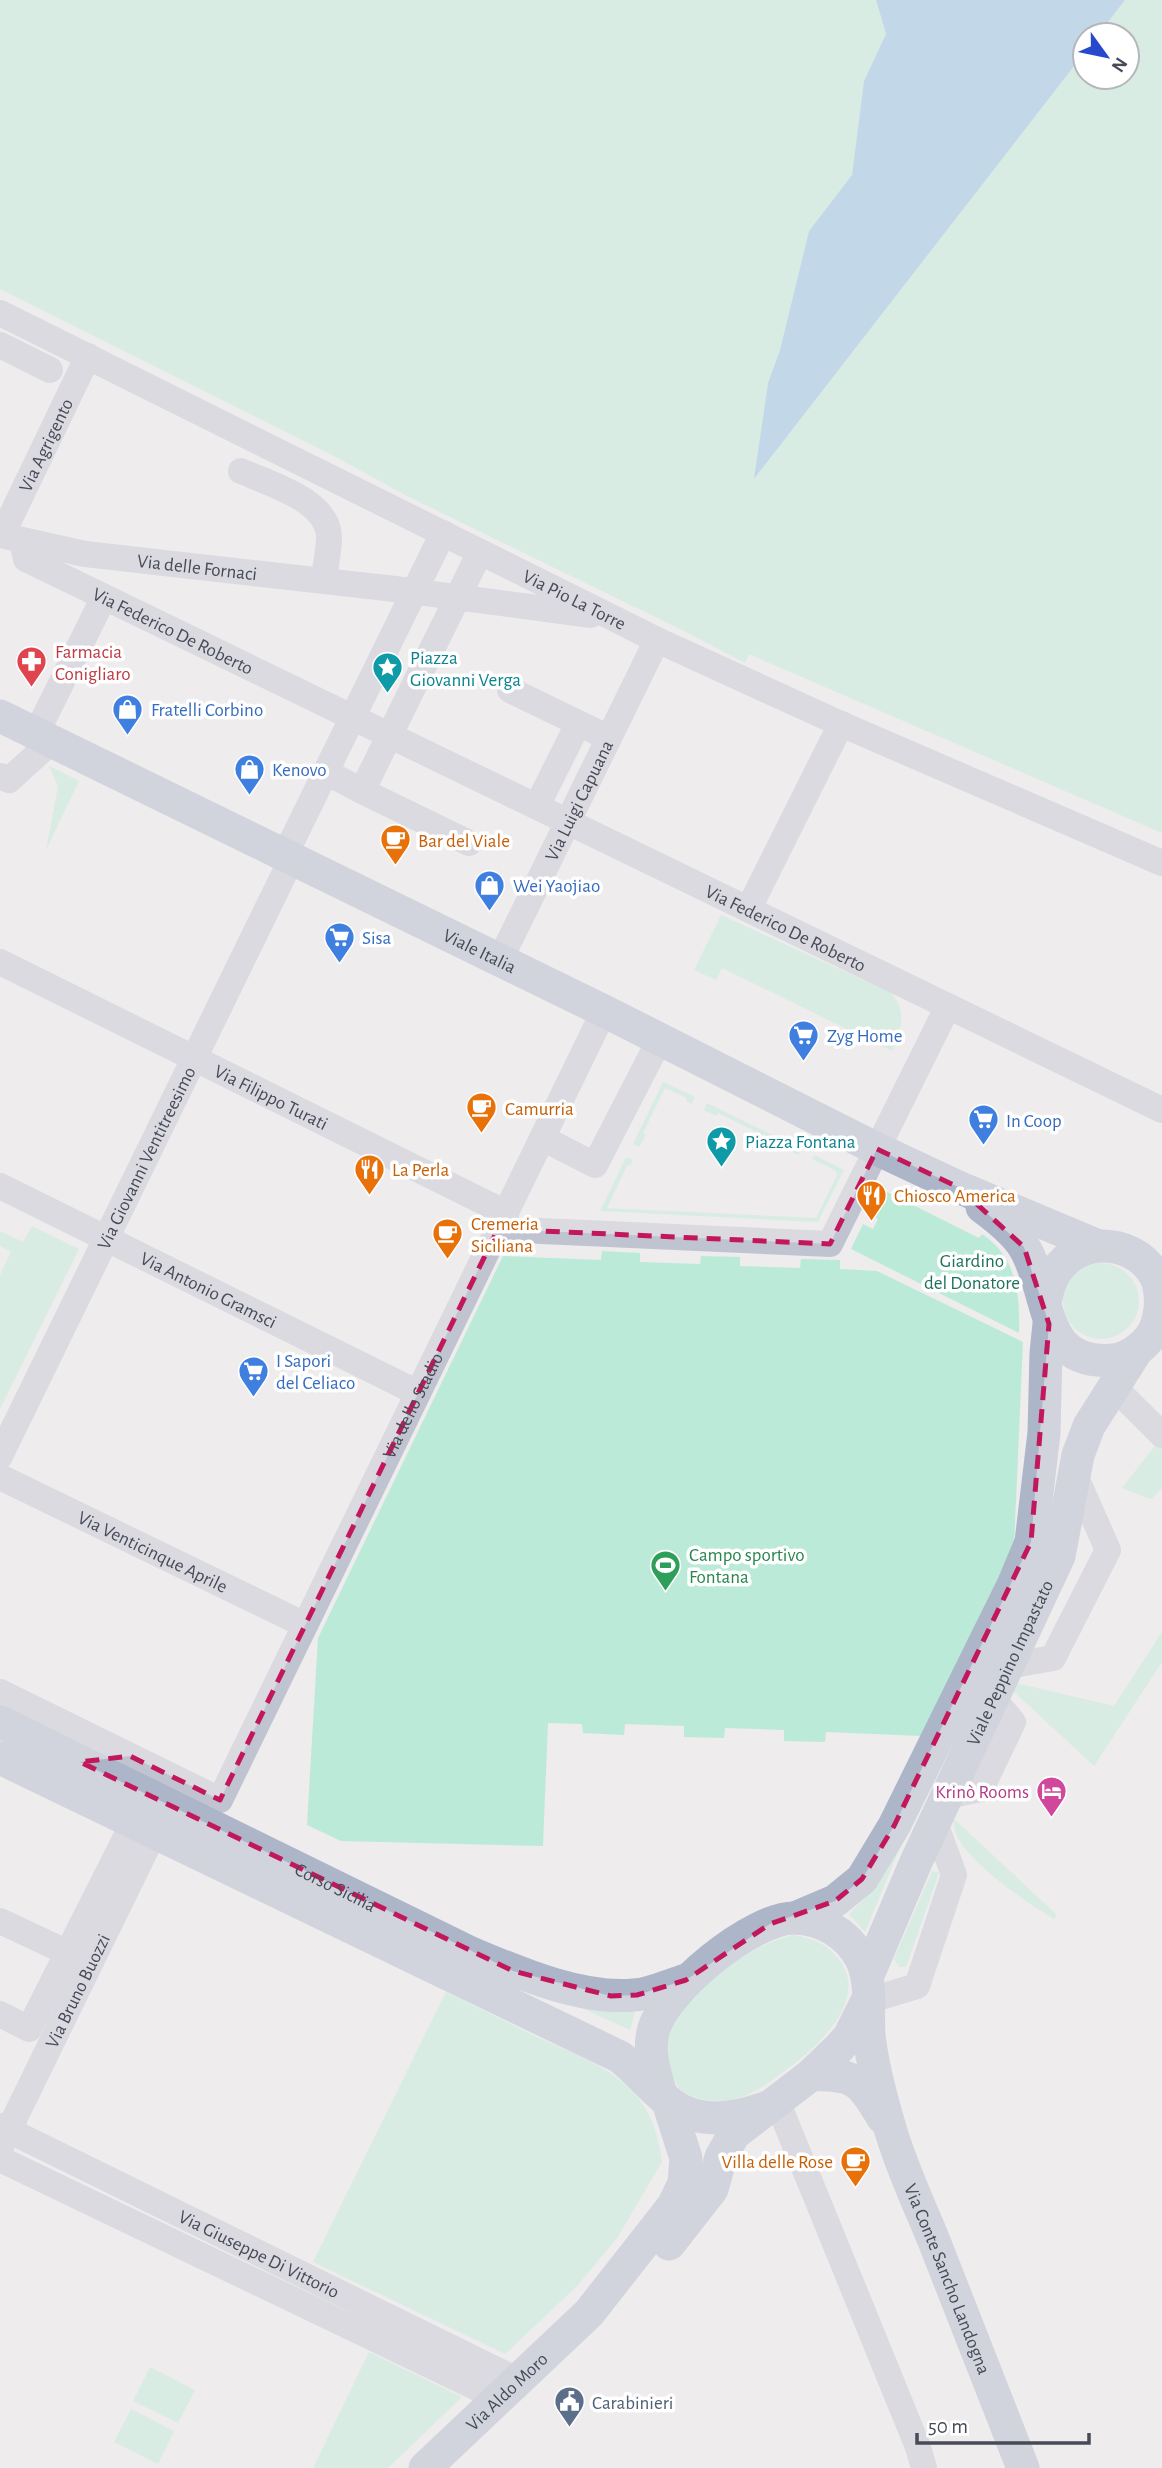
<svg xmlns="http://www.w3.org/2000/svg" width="1162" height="2468" viewBox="0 0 1162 2468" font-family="'Alegreya Sans',sans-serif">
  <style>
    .green { fill: #bcead8 }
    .water { fill: #8dbde3 }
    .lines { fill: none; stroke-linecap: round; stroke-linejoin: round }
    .minor { stroke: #c0c4d0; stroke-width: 26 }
    .major { stroke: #adb5c9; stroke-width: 33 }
    .marked { fill: none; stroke: #c2185b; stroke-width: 5; stroke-dasharray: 14 9; stroke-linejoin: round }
    .labels { text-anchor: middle; stroke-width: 7; stroke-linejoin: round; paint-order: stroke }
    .street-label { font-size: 19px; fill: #464b57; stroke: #fff }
    .health-label { font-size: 19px; fill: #be3a42; stroke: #fff; text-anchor: start }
    .culture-label { font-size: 19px; fill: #0d838f; stroke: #fff; text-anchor: start }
    .shop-label { font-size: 19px; fill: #366cbe; stroke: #fff; text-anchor: start }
    .food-label { font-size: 19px; fill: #c56008; stroke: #fff; text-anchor: start }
    .park-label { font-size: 19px; fill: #1e715b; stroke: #fff }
    .leisure-label { font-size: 19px; fill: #27864d; stroke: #fff; text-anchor: start }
    .hotel-label { font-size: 19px; fill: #b23c85; stroke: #fff; text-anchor: end }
    .service-label { font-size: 19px; fill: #4e5e75; stroke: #fff; text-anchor: start }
  </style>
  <rect width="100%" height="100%" fill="#eeecec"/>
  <path class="green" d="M 0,0 L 876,0 L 886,34 L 864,81 L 852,175 L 809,231 L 780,350 L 768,383 L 755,478 L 1085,52 L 1085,77 L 1127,77 L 1127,35 L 1098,35 L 1125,0 L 1162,0 L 1162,833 L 749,654 L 745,663 L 686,632 L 409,497 L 332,455 L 0,289 Z
    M 49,766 L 79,781 L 46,850 L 58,786 Z
    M 721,915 L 890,992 C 908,1010 901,1030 892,1051 L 722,968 L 716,980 L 694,970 Z
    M 663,1082 L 695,1097 L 692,1104 L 686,1101 L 687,1098 L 665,1088 L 643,1133 L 646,1135 L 639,1147 L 633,1144 Z
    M 707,1103 L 801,1149 L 798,1155 L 787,1149 L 787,1147 L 718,1113 L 716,1116 L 704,1110 Z
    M 814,1155 L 844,1170 L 818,1222 L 600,1211 L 626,1157 L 633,1160 L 630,1166 L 627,1166 L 607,1208 L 816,1218 L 837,1175 L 836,1171 L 812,1159 Z
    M 881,1189 L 979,1238 L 982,1234 C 1017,1257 1020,1295 1019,1333 L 851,1249 L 863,1224 L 873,1229 L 878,1219 L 868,1214 Z
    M 32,1226 L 79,1249 L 0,1409 L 0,1275 L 11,1252 L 0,1246 L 0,1231 L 23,1242 Z
    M 602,1251 L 640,1253 L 640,1262 L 700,1264 L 701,1256 L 740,1257 L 740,1266 L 800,1268 L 801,1259 L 840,1260 L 840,1269 L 877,1271 L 1023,1342 L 1014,1546 L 921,1736 L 826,1732 L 825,1742 L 784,1741 L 784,1730 L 725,1728 L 724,1738 L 684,1737 L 684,1726 L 625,1724 L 624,1735 L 583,1733 L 582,1724 L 548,1723 L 543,1846 L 341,1841 L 307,1825 L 318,1638 L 503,1256 L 601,1260 Z
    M1063 1301a38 38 0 1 1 76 0a38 38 0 1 1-76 0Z
    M 1158,1442 L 1162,1446 L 1162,1488 L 1151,1499 L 1122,1488 Z
    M 1162,1632 L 1162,1662 L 1094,1766 L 1012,1690 L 1016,1683 L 1114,1706 Z
    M 953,1818 L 1056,1914 L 1055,1919 C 1028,1904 968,1863 956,1834 C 954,1830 954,1823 953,1818 Z
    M 902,1843 L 865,1932 L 849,1914 L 874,1889 Z
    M 932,1871 L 939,1873 L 906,1967 L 899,1967 L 894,1959 Z
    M 793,1935 C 815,1939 829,1944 842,1964 C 867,2004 813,2051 783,2072 C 764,2086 745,2101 720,2101 C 705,2102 692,2097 679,2089 C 673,2076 666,2063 666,2048 C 667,1999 750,1944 793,1935 Z
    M 446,1992 C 476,2007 507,2022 537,2037 C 573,2054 622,2070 644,2106 C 655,2123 659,2142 662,2162 L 617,2238 L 577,2286 L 505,2354 L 313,2262 Z
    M 573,2004 L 635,2011 L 630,2030 Z
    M 369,2352 L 462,2397 L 388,2468 L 313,2468 Z
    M 150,2367 L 195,2390 L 178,2423 L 133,2401 Z
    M 131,2409 L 174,2431 L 158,2464 L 114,2442 Z"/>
  <path class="water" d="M 876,0 L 1125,0 L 1098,35 L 1085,35 L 1085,52 L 754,479 L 768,383 L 780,350 L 809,231 L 852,175 L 864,81 L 886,34 Z"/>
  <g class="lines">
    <g class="minor">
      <path id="s1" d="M 0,313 L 657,640 L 841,724 L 1162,863"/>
      <path d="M 0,345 L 50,370"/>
      <path d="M 241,471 C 270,484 328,500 329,537 C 329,551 325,567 324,581"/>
      <path id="s2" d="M 0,535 L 85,554 L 395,589 L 591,615"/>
      <path id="s3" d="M 2,535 L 88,356"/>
      <path id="s4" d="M 22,541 L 26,559 L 1162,1110"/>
      <path d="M 510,690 L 609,738"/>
      <path d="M 36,734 L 104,597"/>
      <path d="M 326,772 L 362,791 L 480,552"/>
      <path d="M 0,776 L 9,780 L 52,741"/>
      <path d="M 362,791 L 469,843"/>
      <path d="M 537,806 L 578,724"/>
      <path d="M 285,855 L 443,533"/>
      <path d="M 749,908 L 841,724"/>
      <path id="s5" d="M 500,960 L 657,640"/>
      <path id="s6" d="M 0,962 L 506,1213"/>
      <path d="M 542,1138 L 595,1165 L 660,1039"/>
      <path id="s7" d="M 0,1186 L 418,1393"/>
      <path d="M 498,1229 L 830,1244 L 948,1006"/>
      <path d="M 1113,1386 L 1162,1435"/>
      <path id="s8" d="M 0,1456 L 292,858"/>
      <path id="s9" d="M 0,1477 L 305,1625"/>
      <path d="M 1007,1666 L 1053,1658 L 1108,1550 L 1074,1473"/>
      <path id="s10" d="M 0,1692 L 220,1800 L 604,1011"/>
      <path d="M 947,1796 L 981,1789 L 1013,1722 L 993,1698"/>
      <path d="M 0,1921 L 66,1952"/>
      <path d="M 867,2001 L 917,1986 L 954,1875 L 935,1823"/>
      <path d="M 0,2014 L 29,2029 L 133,1823"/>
      <path d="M 777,2101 L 918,2447 L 924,2468"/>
      <path id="s11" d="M 0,2126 L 519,2381"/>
      <path id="s12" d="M 1,2146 L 154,1833"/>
      <path d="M 0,2159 L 500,2399"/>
    </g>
    <g class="major">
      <path id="s13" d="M 0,716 L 604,1011 L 877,1149 L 958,1187 L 1096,1245"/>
      <path d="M 982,1207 C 997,1218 1014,1231 1024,1247 C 1052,1293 1038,1367 1114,1360 C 1130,1358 1148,1344 1155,1329 C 1161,1314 1162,1298 1158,1282 C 1141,1239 1079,1233 1055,1273 C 1049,1282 1047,1292 1045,1303"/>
      <path id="s14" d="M 0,1722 L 471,1953 C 519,1973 581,2000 634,1995 C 651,1994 669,1985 686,1980"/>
      <path d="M 0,1758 L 620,2057 C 638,2071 652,2089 670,2103 C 699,2125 733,2119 765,2108"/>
      <path d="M 795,1918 L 835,1901 L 862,1879 L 894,1826 L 1013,1585 L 1031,1542 L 1044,1433 L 1046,1353 L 1049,1324"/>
      <path id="s15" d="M 868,1975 L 916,1862 L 1059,1556 L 1078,1455 L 1089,1426 L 1137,1350"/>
      <path d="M 811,2075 C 856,2073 861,2082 883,2118"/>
      <path id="s16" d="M 661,2094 C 655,2074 648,2054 653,2032 C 662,1991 753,1917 795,1918 C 823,1919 847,1934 860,1957 C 873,1980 867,2010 869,2035 C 872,2063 882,2101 890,2128 C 901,2167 919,2204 934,2241 C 964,2317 993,2392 1023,2468"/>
      <path d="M 669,2244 L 712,2189 L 721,2157 L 734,2134 L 811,2075 L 836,2051 L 849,2037 L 867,2001"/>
      <path id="s17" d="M 425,2468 L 589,2313 L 673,2206 L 684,2183 L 686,2158 L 668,2102"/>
    </g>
  </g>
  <path d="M0 0H1162V2468H0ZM 877,1149 L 958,1187 L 1024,1247 L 1049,1324 L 1031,1542 L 894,1826 L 862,1879 L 835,1901 L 770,1924 L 686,1980 L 637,1995 L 611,1996 L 513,1971 L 80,1762 L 130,1756 L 220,1800 L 498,1229 L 830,1244 Z" fill="#eeecec" fill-opacity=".55" fill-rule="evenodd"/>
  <path class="marked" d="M 877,1149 L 958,1187 L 1024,1247 L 1049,1324 L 1031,1542 L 894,1826 L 862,1879 L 835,1901 L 770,1924 L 686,1980 L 637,1995 L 611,1996 L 513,1971 L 80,1762 L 130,1756 L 220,1800 L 498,1229 L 830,1244 Z"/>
  <defs>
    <symbol id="pharmacy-pin" viewBox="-11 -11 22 30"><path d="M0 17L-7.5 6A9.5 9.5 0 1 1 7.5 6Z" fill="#e0444e" stroke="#fff"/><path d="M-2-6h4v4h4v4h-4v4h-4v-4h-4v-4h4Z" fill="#fff"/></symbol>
    <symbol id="sight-pin" viewBox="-11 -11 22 30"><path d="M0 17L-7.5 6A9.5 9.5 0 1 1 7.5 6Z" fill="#0f9aa8" stroke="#fff"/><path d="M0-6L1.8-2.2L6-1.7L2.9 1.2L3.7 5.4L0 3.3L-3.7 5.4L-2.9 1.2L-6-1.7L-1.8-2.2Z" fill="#fff"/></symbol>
    <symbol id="shop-pin" viewBox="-11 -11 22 30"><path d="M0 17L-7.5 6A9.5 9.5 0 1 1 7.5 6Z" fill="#3f7fe0" stroke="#fff"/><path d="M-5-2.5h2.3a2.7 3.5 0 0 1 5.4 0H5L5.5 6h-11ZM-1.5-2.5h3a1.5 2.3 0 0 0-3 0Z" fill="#fff"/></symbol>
    <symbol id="cafe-pin" viewBox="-11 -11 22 30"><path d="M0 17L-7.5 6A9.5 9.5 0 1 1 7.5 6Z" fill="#e8710a" stroke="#fff"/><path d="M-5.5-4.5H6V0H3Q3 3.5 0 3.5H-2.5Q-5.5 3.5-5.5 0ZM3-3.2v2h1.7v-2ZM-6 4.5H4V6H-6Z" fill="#fff"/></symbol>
    <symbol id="supermarket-pin" viewBox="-11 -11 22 30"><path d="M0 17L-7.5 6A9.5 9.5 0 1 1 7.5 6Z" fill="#3f7fe0" stroke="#fff"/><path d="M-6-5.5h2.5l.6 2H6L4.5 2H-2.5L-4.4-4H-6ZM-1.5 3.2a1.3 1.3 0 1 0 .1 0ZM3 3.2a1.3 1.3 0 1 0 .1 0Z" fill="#fff"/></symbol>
    <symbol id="restaurant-pin" viewBox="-11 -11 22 30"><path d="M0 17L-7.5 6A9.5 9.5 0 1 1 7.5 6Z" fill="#e8710a" stroke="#fff"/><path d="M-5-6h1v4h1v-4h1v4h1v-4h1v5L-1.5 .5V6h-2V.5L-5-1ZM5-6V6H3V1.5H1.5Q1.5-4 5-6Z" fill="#fff"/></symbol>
    <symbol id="stadium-pin" viewBox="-11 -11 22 30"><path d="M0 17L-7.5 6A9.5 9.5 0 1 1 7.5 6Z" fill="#2e9e5b" stroke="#fff"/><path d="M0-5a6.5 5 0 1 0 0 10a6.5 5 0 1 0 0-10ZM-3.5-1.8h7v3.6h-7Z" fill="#fff"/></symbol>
    <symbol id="hotel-pin" viewBox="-11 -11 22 30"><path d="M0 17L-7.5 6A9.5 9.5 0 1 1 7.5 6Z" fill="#d1479c" stroke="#fff"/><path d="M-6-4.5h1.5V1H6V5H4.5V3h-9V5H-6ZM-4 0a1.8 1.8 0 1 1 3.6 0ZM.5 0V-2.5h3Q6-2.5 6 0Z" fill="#fff"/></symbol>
    <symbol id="civic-pin" viewBox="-11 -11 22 30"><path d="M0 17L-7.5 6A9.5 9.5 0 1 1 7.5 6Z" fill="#5c6f8a" stroke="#fff"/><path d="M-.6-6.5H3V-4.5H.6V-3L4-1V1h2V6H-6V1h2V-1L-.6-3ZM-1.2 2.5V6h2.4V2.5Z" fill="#fff"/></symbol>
  </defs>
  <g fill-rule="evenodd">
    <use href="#pharmacy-pin" x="14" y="644" width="35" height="47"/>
    <use href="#sight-pin" x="370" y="650" width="35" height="47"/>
    <use href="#shop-pin" x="110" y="692" width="35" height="47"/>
    <use href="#shop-pin" x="232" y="752" width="35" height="47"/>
    <use href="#cafe-pin" x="378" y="822" width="35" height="47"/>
    <use href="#shop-pin" x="472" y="868" width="35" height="47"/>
    <use href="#supermarket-pin" x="322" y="920" width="35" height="47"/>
    <use href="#supermarket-pin" x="786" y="1018" width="35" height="47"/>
    <use href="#cafe-pin" x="464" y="1090" width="35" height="47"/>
    <use href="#supermarket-pin" x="966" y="1102" width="35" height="47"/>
    <use href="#sight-pin" x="704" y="1124" width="35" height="47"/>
    <use href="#restaurant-pin" x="352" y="1152" width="35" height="47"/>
    <use href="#restaurant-pin" x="854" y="1178" width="35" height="47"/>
    <use href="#cafe-pin" x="430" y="1216" width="35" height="47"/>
    <use href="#supermarket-pin" x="236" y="1354" width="35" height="47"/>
    <use href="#stadium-pin" x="648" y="1548" width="35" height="47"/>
    <use href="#hotel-pin" x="1034" y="1774" width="35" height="47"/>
    <use href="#cafe-pin" x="838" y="2144" width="35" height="47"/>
    <use href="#civic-pin" x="552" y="2384" width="35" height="47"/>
  </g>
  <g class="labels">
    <g class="street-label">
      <text dy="7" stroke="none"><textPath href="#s3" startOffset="100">Via Agrigento</textPath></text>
      <text dy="7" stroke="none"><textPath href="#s2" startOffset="200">Via delle Fornaci</textPath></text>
      <text dy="7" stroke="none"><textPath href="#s1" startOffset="642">Via Pio La Torre</textPath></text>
      <text dy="7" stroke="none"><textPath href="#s4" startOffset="182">Via Federico De Roberto</textPath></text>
      <text dy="7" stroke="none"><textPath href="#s5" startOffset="178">Via Luigi Capuana</textPath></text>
      <text dy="7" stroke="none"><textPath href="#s4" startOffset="863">Via Federico De Roberto</textPath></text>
      <text dy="7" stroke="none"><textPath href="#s13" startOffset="534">Viale Italia</textPath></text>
      <text dy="7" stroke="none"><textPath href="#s6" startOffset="303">Via Filippo Turati</textPath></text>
      <text dy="7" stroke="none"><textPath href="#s8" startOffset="332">Via Giovanni Ventitreesimo</textPath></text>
      <text dy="7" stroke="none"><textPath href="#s7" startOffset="233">Via Antonio Gramsci</textPath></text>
      <text dy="7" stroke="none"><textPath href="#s10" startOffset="684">Via dello Stadio</textPath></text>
      <text dy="7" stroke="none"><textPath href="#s9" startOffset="170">Via Venticinque Aprile</textPath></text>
      <text dy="7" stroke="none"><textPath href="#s15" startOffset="343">Viale Peppino Impastato</textPath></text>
      <text dy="7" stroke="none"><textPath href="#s14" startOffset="374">Corso Sicilia</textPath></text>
      <text dy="7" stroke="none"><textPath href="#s12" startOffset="173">Via Bruno Buozzi</textPath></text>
      <text dy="7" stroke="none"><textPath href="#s11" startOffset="289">Via Giuseppe Di Vittorio</textPath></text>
      <text dy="7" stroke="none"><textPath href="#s16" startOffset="668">Via Conte Sancho Landogna</textPath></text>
      <text dy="7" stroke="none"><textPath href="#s17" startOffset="112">Via Aldo Moro</textPath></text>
    </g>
    <g class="health-label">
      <text x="55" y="658">Farmacia<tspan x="55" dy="22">Conigliaro</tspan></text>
    </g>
    <g class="culture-label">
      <text x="410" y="664">Piazza<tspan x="410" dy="22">Giovanni Verga</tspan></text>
      <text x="745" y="1148">Piazza Fontana</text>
    </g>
    <g class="shop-label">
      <text x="151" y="716">Fratelli Corbino</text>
      <text x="272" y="776">Kenovo</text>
      <text x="513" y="892">Wei Yaojiao</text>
      <text x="362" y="944">Sisa</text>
      <text x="827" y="1042">Zyg Home</text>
      <text x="1006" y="1127">In Coop</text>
      <text x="276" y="1367">I Sapori<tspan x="276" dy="22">del Celiaco</tspan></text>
    </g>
    <g class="food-label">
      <text x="418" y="847">Bar del Viale</text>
      <text x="505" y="1115">Camurria</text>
      <text x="392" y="1176">La Perla</text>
      <text x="894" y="1202">Chiosco America</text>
      <text x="471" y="1230">Cremeria<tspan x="471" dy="22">Siciliana</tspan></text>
      <text x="833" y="2168" text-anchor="end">Villa delle Rose</text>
    </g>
    <g class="park-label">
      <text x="972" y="1267">Giardino<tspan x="972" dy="22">del Donatore</tspan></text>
    </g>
    <g class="leisure-label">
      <text x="689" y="1561">Campo sportivo<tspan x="689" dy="22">Fontana</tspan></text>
    </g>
    <g class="hotel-label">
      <text x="1029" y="1798">Krinò Rooms</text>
    </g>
    <g class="service-label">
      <text x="592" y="2409">Carabinieri</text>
    </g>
  </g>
  <g transform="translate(1106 56) rotate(123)"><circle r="33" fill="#ffffff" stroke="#b5b7bc" stroke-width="2"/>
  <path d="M0-5L12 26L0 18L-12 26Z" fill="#2849cc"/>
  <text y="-10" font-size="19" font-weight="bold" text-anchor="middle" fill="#464b57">N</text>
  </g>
  <path d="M917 2433v10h172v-10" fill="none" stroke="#464b57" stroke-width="3.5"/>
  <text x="928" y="2433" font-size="21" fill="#464b57" stroke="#ffffff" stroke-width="5" paint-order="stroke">50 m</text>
</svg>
